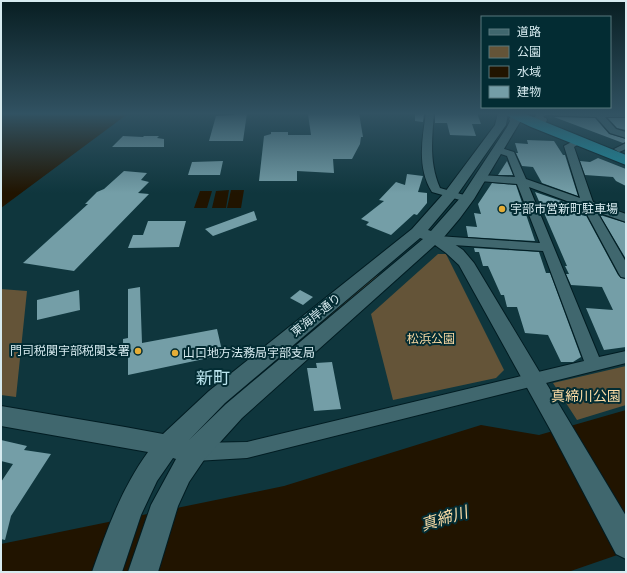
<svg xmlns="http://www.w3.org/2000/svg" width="627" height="573" viewBox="0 0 627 573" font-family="'Nunito Sans','Noto Sans JP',sans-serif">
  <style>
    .green { fill: #645438 }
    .water { fill: #211400 }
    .building { fill: #749ea7 }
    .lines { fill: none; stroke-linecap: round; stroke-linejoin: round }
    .minor-casing { stroke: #001c22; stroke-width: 2 }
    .tertiary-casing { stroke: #001c22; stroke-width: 2 }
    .trunk-casing { stroke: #001c22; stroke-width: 2 }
    .minor { fill: #40676e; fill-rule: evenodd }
    .tertiary { fill: #40676e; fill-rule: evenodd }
    .trunk { fill: #1c8fa1; fill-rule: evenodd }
    .poi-dot { fill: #e5ad36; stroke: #032c33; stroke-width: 1.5 }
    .labels { text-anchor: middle; stroke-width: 4; stroke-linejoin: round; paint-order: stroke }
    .poi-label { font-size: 12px; fill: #d7ebf0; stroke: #032c33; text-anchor: start }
    .street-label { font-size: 12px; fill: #d7ebf0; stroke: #032c33 }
    .park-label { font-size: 12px; fill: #fadba4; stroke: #032c33 }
    .near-park-label { font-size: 14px; fill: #fadba4; stroke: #032c33 }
    .near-water-label { font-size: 16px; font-style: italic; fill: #fcdda7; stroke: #032c33 }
    .near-quarter-label { font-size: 17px; fill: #bae4ed; stroke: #032c33 }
  </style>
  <rect width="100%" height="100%" fill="#0f363d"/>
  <path class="green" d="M 438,254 L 446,254 L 504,370 L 496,378 L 393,400 L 371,314 Z
    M 385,271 L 336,315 L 277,359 L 357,288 Z
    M 1,289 L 27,291 L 16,397 L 1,395 Z
    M 626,366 L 626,405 L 577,420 L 553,383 Z"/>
  <path class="water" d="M 1,113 L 129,113 L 1,208 Z
    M 229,190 L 226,208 L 212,208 L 216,191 Z
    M 231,190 L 244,190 L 241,208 L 227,208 Z
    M 200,191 L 212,191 L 207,208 L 194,208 Z
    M 626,410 L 626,552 L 568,572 L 1,572 L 1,544 L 284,486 L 481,425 L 539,435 Z"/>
  <path class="building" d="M 235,113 L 247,113 L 243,141 L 209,141 L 216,116 L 234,115 Z
    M 321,113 L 359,113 L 363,137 L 361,137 L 360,144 L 352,159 L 333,159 L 334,173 L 297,171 L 297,181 L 259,181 L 264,136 L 271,134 L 271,132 L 288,132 L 288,135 L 311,135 L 308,114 Z
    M 415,113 L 424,113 L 423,122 L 415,121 Z
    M 435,113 L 477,113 L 481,124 L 472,124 L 476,136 L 450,135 L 447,123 L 435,123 Z
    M 554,117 L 595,118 L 609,134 L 626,139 L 626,142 L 623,143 Z
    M 608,118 L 626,118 L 626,130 L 617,128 Z
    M 123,136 L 143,137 L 144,136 L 159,136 L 157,138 L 164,139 L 164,147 L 112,147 Z
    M 527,140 L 554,141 L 563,155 L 565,155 L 578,196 L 542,183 L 533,167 L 522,166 L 516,153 L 518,153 L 515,143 L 528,144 Z
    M 598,158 L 626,169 L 626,186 L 616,181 L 613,177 L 585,175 L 580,161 L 590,162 Z
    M 223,161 L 220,175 L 188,175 L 192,162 Z
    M 507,161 L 513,175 L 498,175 Z
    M 124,171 L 147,173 L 141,180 L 149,182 L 138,193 L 149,194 L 74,271 L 23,263 L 88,204 L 85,204 L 97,192 L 104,189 Z
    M 407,174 L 423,176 L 418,192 L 427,193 L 427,203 L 417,215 L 414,214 L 391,235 L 366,225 L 369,222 L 361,219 L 384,201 L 379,200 L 396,182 L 405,185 Z
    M 492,183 L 516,185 L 535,241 L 468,237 L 466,226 L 477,227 L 474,213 L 481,214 L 478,204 Z
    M 535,192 L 582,208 L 618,275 L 621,278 L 626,279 L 626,347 L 604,350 L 586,308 L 613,310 L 602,287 L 571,285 L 566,274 L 569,274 L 565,266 L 567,266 Z
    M 254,211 L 257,220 L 213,236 L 205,229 Z
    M 600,215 L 626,223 L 626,259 Z
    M 148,221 L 186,221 L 179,247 L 128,248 L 133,235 L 143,235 Z
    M 474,248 L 539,252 L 546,273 L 550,273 L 581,357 L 573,362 L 561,362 L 548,335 L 525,333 L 517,307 L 507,307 L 504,295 L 501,295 L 488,266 L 483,266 L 479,252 L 475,252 Z
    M 140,287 L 142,343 L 217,329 L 223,355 L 128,375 L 128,349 L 123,350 L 123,339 L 128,338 L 128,289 Z
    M 79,290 L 80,310 L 37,320 L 37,300 Z
    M 300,290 L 313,297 L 303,305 L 290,298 Z
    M 332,362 L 341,409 L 314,411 L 307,368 L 317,368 L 316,363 Z
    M 1,440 L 27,446 L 24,450 L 51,454 L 11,516 L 5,540 L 1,539 L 1,482 L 13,464 L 1,461 Z"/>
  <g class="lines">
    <defs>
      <path id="minor" d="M 426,113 L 434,113 C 432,139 429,163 440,188 L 471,197 L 473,199 L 471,201 L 467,202 L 432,192 C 417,169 422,139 426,113 Z
        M 537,113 L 626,113 L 626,117 L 605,117 L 616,129 L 626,132 L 626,138 L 610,133 L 596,117 L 546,115 L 543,116 L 546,120 L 542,123 L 539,122 L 535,117 Z
        M 579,138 L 584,141 L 574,147 L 593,202 L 626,214 L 626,222 L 597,212 L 626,262 L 626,278 L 621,277 L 619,274 L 583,207 L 529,187 L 599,357 L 626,351 L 626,363 L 247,458 L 195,461 L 188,458 L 185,452 L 188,446 L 195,443 L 247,442 L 584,361 L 543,251 L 438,244 L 434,243 L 432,240 L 434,237 L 438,236 L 540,243 L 517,184 L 480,181 L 475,178 L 480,175 L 515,177 L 507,156 L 495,152 L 493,150 L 498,147 L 514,152 L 526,179 L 580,198 L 564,146 Z
        M 626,143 L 626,149 L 619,152 L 614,149 Z"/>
      <path id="tertiary" d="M 498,113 L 508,113 L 506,125 L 455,198 L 428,230 L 431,231 L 461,197 L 507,127 L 510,121 L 509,119 L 514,113 L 524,113 L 523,116 L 546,118 L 547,120 L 546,122 L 520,122 L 474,199 L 460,218 L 444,237 L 463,250 L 474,263 L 626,516 L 626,559 L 616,554 L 551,431 L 459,265 L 446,253 L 435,245 L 242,418 L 204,460 L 189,482 L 178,506 L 158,572 L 128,572 L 151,505 L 176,459 L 173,458 L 157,481 L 141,515 L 122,572 L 92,572 C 107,530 121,489 148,452 L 1,426 L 1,406 L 125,427 L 163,434 L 209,391 L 412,229 L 445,192 L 489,133 L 495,125 ZM 420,238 L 423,239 L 226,404 L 189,440 L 225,403 Z"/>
      <path id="trunk" d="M 507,113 L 523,113 L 626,155 L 626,165 L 531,127 L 508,116 Z"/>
    </defs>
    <use href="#minor" class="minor-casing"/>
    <use href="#tertiary" class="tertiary-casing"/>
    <use href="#trunk" class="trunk-casing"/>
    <use href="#minor" class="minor"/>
    <use href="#tertiary" class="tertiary"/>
    <use href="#trunk" class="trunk"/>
  </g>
  <linearGradient id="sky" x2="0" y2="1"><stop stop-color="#081e22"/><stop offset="0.59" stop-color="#315262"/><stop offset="1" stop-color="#315262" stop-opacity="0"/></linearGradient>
  <rect width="627" height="193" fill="url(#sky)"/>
  <g class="poi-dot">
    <circle cx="502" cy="209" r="4"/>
    <circle cx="138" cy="351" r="4"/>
    <circle cx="175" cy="353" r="4"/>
  </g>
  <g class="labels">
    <g class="poi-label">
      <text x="510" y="213">宇部市営新町駐車場</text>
      <text x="130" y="355" text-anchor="end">門司税関宇部税関支署</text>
      <text x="183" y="357">山口地方法務局宇部支局</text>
    </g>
    <g class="street-label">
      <text transform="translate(316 315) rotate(-39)" y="4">東海岸通り</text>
    </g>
    <g class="park-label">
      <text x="431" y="343">松浜公園</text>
    </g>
    <g class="near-park-label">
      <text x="586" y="401">真締川公園</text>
    </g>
    <g class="near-water-label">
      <text transform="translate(444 518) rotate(-17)" y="6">真締川</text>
    </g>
    <g class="near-quarter-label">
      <text x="213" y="384">新町</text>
    </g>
  </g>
  <rect width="627" height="573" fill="none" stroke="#d7ebf0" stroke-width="4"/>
  <rect x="481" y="16" width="130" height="92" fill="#032c33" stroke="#58787f"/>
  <rect x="489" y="29" width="20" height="6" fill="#40676e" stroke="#58787f"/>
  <text x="517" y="36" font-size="12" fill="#d7ebf0">道路</text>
  <rect x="489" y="46" width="20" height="12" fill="#645438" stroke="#58787f"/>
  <text x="517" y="56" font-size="12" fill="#d7ebf0">公園</text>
  <rect x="489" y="66" width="20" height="12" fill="#211400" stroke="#58787f"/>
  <text x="517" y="76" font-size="12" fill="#d7ebf0">水域</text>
  <rect x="489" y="86" width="20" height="12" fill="#749ea7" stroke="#58787f"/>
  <text x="517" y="96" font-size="12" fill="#d7ebf0">建物</text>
</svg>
